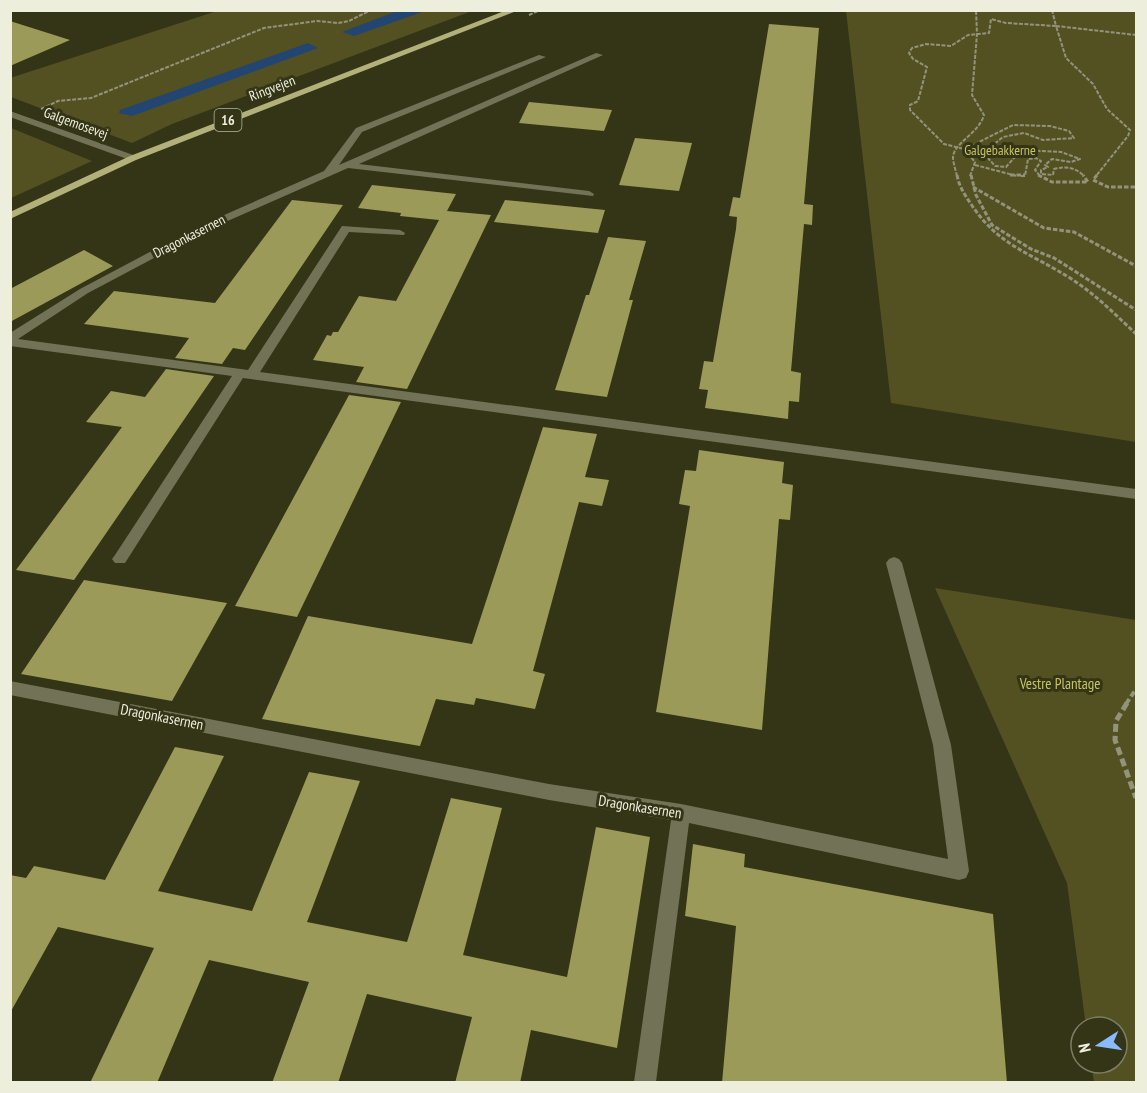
<svg xmlns="http://www.w3.org/2000/svg" width="1147" height="1093" viewBox="0 0 1147 1093" font-family="'PT Sans Narrow',sans-serif">
  <style>
    .green { fill: #535121 }
    .water { fill: #234572 }
    .building { fill: #9b9a59 }
    .lines { fill: none; stroke-linecap: round; stroke-linejoin: round }
    .path-far3 { stroke: #93937c; stroke-width: 2; stroke-dasharray: 4 1.5; stroke-linecap: butt }
    .path-far2 { stroke: #93937c; stroke-width: 3; stroke-dasharray: 4.5 2; stroke-linecap: butt }
    .path-far1 { stroke: #93937c; stroke-width: 4; stroke-dasharray: 6 3; stroke-linecap: butt }
    .path { stroke: #93937c; stroke-width: 5; stroke-dasharray: 8 4; stroke-linecap: butt }
    .minor { fill: #727257; fill-rule: evenodd }
    .major { fill: #b2b17a; fill-rule: evenodd }
    .labels { text-anchor: middle; stroke-width: 6; stroke-linejoin: round; paint-order: stroke }
    .far-street-label { font-size: 14px; fill: #eed; stroke: #343417 }
    .shield { fill: #343417; stroke: #b6b6a2; stroke-width: 1.5 }
    .shield-label { font-size: 14px; font-weight: bold; fill: #eed }
    .far-park-label { font-size: 14px; fill: #c6c465; stroke: #343417 }
    .park-label { font-size: 15px; fill: #c6c465; stroke: #343417 }
    .street-label { font-size: 15px; fill: #eed; stroke: #343417 }
  </style>
  <rect width="100%" height="100%" fill="#343417"/>
  <path class="green" d="M 217,11 L 472,11 L 172,124 L 132,143 L 11,97 L 10,78 Z
    M 846,11 L 1136,11 L 1136,442 L 891,403 Z
    M 11,128 L 92,161 L 11,198 Z
    M 935,588 L 1136,620 L 1136,1082 L 1094,1082 L 1091,1063 L 1117,1063 L 1117,1027 L 1086,1027 L 1067,883 Z"/>
  <path class="water" d="M 400,10 L 425,11 L 354,36 L 342,32 Z
    M 308,43 L 318,48 L 132,116 L 119,113 L 120,110 Z"/>
  <path class="building" d="M 10,21 L 70,40 L 10,66 Z
    M 769,24 L 819,28 L 804,204 L 813,205 L 812,225 L 804,224 L 791,371 L 801,373 L 799,402 L 789,401 L 788,419 L 705,408 L 708,390 L 699,389 L 704,361 L 713,362 L 736,229 L 737,217 L 729,216 L 733,197 L 740,198 Z
    M 529,102 L 612,110 L 604,131 L 519,123 Z
    M 635,138 L 692,143 L 679,191 L 619,185 Z
    M 372,185 L 456,194 L 447,211 L 491,215 L 407,389 L 356,382 L 364,367 L 313,360 L 327,335 L 331,336 L 333,332 L 338,332 L 359,296 L 396,301 L 439,220 L 400,216 L 401,213 L 358,208 Z
    M 292,200 L 343,205 L 245,350 L 233,348 L 222,364 L 175,358 L 189,338 L 84,324 L 114,291 L 215,303 Z
    M 505,200 L 605,210 L 598,233 L 494,222 Z
    M 608,237 L 646,241 L 629,300 L 633,300 L 607,397 L 555,390 L 586,295 L 589,295 Z
    M 84,250 L 113,266 L 10,322 L 10,289 Z
    M 166,369 L 214,376 L 74,580 L 16,570 L 122,427 L 86,422 L 111,391 L 145,397 Z
    M 349,395 L 401,402 L 297,617 L 235,606 Z
    M 543,427 L 597,434 L 585,477 L 609,480 L 602,506 L 579,502 L 533,671 L 545,674 L 535,709 L 476,698 L 474,705 L 436,699 L 420,746 L 262,719 L 308,616 L 472,644 Z
    M 699,450 L 784,462 L 782,483 L 793,485 L 790,520 L 779,519 L 762,730 L 656,712 L 690,506 L 679,504 L 685,470 L 696,471 Z
    M 84,580 L 227,603 L 172,701 L 21,674 Z
    M 175,747 L 224,756 L 158,891 L 252,911 L 309,772 L 360,781 L 307,922 L 407,942 L 451,798 L 502,808 L 463,955 L 567,977 L 596,827 L 650,837 L 617,1048 L 531,1030 L 520,1083 L 455,1083 L 472,1017 L 367,994 L 338,1083 L 272,1083 L 309,982 L 209,960 L 157,1083 L 90,1083 L 154,948 L 58,927 L 10,1013 L 10,875 L 26,878 L 34,866 L 105,880 Z
    M 693,844 L 745,854 L 744,867 L 993,914 L 1007,1083 L 722,1083 L 736,926 L 685,916 Z"/>
  <g class="lines">
    <path class="path-far3" d="M 1052,10 L 1056,26 L 1136,35
      M 529,15 L 540,10
      M 41,109 L 58,101 L 91,98 L 264,28 L 317,21 L 338,23 L 349,21 L 371,10
      M 965,149 L 1013,125 L 1050,126 L 1069,131 L 1074,138 L 1043,140 L 1024,133 L 1003,137 L 987,150 L 987,157 L 995,166 L 1006,167 L 1021,150 L 1061,152 L 1080,159 L 1071,162 L 1052,159 L 1045,165 L 1048,167 L 1041,170 L 1041,174 L 1053,175 L 1054,169 C 1066,166 1075,167 1084,176
      M 975,165 L 1017,176
      M 957,176 C 956,171 953,163 953,157 C 954,143 979,133 984,115 L 972,95 L 977,34 L 976,10
      M 970,176 L 975,162 L 964,149 L 944,144 L 910,110 L 910,105 L 918,101 L 927,67 L 913,59 L 909,53 L 912,48 L 926,44 L 951,46 L 968,35 L 989,33 L 991,19 L 1006,23 L 1056,26 L 1066,58 L 1093,84 L 1107,109 L 1130,130 L 1128,136 L 1096,176
      M 1021,176 L 1025,176 L 1028,159 L 1036,158 L 1041,161 L 1035,170 L 1040,176"/>
    <path class="path-far2" d="M 957,175 C 959,186 964,194 971,204 C 999,247 1032,253 1073,280 C 1096,295 1116,315 1136,334
      M 971,175 L 976,195 L 992,225 L 1031,249 L 1054,258 L 1136,310
      M 1010,175 L 1025,175
      M 1038,175 L 1052,182 L 1088,182 L 1083,175
      M 1097,175 L 1093,180 L 1108,187 L 1136,187
      M 973,187 L 1044,228 L 1074,232 L 1136,266"/>
    <path class="path-far1" d="M 1126,704 L 1136,689"/>
    <path class="path" d="M 1127,703 L 1116,721 L 1115,740 L 1136,798"/>
    <path class="minor" d="M 596,53 L 603,55 L 359,164 L 589,191 L 594,194 L 593,196 L 348,168 L 205,231 L 88,293 L 18,339 L 248,370 L 342,226 L 400,230 L 405,233 L 404,235 L 349,232 L 260,372 L 1136,489 L 1136,499 L 243,378 L 125,563 L 115,563 L 112,559 L 115,555 L 232,376 L 10,346 L 10,333 L 80,289 L 197,227 L 324,171 L 356,128 L 539,55 L 546,57 L 362,132 L 339,165 Z
      M 10,111 L 136,156 L 138,158 L 130,160 L 10,117 Z
      M 894,557 L 899,559 L 902,563 L 951,745 L 969,871 L 966,878 L 959,880 L 689,823 L 656,1082 L 634,1082 L 671,820 L 549,800 L 10,695 L 10,681 L 549,784 L 681,804 L 948,859 L 933,745 L 886,563 L 889,559 Z"/>
    <path class="major" d="M 507,10 L 519,10 L 136,160 L 10,219 L 10,212 L 130,156 Z"/>
  </g>
  <g class="labels">
    <g class="far-street-label">
      <text transform="translate(272 88) rotate(-21)" y="5">Ringvejen</text>
      <text transform="translate(76 123) rotate(20)" y="5">Galgemosevej</text>
      <text transform="translate(189 236) rotate(-27)" y="5">Dragonkasernen</text>
    </g>
    <rect class="shield" x="214.5" y="109" width="27" height="22" rx="4.5"/>
    <g class="shield-label">
      <text x="228" y="125">16</text>
    </g>
    <g class="far-park-label">
      <text x="1000" y="155">Galgebakkerne</text>
    </g>
    <g class="park-label">
      <text x="1060" y="689">Vestre Plantage</text>
    </g>
    <g class="street-label">
      <text transform="translate(162 717) rotate(11)" y="5">Dragonkasernen</text>
      <text transform="translate(640 807) rotate(9)" y="5">Dragonkasernen</text>
    </g>
  </g>
  <rect width="1147" height="1093" fill="none" stroke="#eeeedd" stroke-width="24"/>
  <g transform="translate(1099 1045) rotate(258)"><circle r="28" fill="#343417" stroke="#7e7e66" stroke-width="1.5"/>
  <path d="M0-4.5L10 22L0 15L-10 22Z" fill="#8abafc"/>
  <text y="-9" font-size="16" font-weight="bold" text-anchor="middle" fill="#eeeedd">N</text>
  </g>
</svg>
